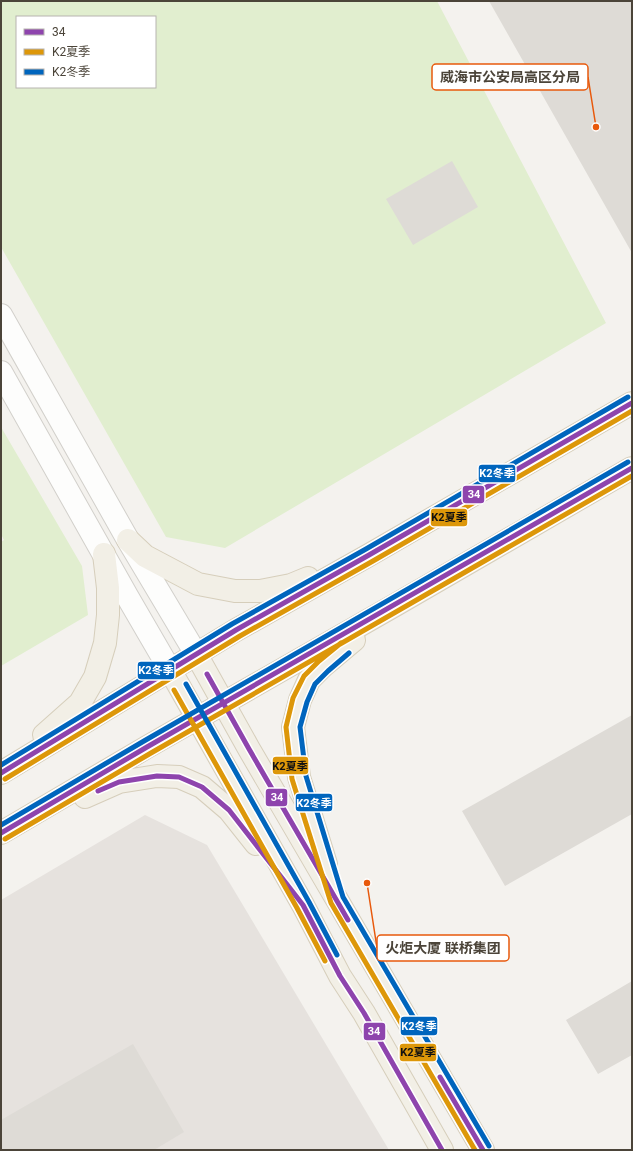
<svg xmlns="http://www.w3.org/2000/svg" width="633" height="1151" viewBox="0 0 633 1151" font-family="Roboto,'Noto Sans SC',sans-serif">
  <style>
    .industrial { fill: #e6e2de }
    .green { fill: #e1eecf; fill-rule: evenodd }
    .building { fill: #dedbd6 }
    .lines { fill: none; stroke-linecap: round; stroke-linejoin: round }
    .minor-casing { stroke: #d2d0cb; stroke-width: 24 }
    .major-casing { stroke: #d6cebb; stroke-width: 24 }
    .minor { stroke: #fdfdfc; stroke-width: 22 }
    .major { stroke: #f2efe6; stroke-width: 22 }
    .bus-1-casing { stroke: #fff; stroke-width: 8 }
    .bus-2-casing { stroke: #fff; stroke-width: 8 }
    .bus-3-casing { stroke: #fff; stroke-width: 8 }
    .bus-1 { stroke: #8e44ad; stroke-width: 5 }
    .bus-2 { stroke: #dd9709; stroke-width: 5 }
    .bus-3 { stroke: #0065bd; stroke-width: 5 }
    .leader { fill: none; stroke: #e8590c; stroke-width: 1.5 }
    .callout-dot { fill: #e8590c; stroke: #fff; stroke-width: 1.5 }
    .callout { fill: #fff; stroke: #e8590c; stroke-width: 1.5 }
    .callout-label { font-size: 14px; text-anchor: middle; font-weight: bold; fill: #4b4439 }
    .line-badge { stroke: #fff; stroke-width: 1.5 }
    .badge-label { font-size: 11px; text-anchor: middle; font-weight: bold; fill: #fff }
    .pale-badge-label { font-size: 11px; text-anchor: middle; font-weight: bold; fill: #111 }
  </style>
  <rect width="100%" height="100%" fill="#f4f2ee"/>
  <path class="industrial" d="M 145,815 L 207,845 L 389,1150 L 1,1150 L 1,900 Z"/>
  <path class="green" d="M 1,1 L 437,1 L 606,323 L 225,548 L 166,537 L 1,247 ZM 17,17 L 155,17 L 155,87 L 17,87 Z
    M 1,427 L 82,566 L 88,615 L 1,666 L 1,542 L 4,540 L 1,534 Z"/>
  <path class="building" d="M 489,1 L 632,1 L 632,253 Z
    M 452,161 L 478,207 L 413,245 L 386,199 Z
    M 632,715 L 632,814 L 505,886 L 462,811 Z
    M 632,981 L 632,1055 L 598,1074 L 566,1020 Z
    M 133,1044 L 184,1132 L 154,1150 L 1,1150 L 1,1120 Z"/>
  <g class="lines">
    <defs>
      <path id="minor" d="M 1,315 L 128,540 L 196,654
        M 1,372 L 127,596 L 170,670"/>
      <path id="major" d="M 128,540 L 145,556 L 198,584 L 235,591 L 260,591 L 291,585 L 308,578
        M 196,654 L 249,749 L 483,1150
        M 170,670 L 303,905 L 340,976 L 364,1013 L 442,1150
        M 44,735 L 80,703 L 95,677 L 105,643 L 108,615 L 108,588 L 104,554
        M 1,773 L 236,630 L 369,555 L 632,403
        M 85,797 L 119,782 L 157,776 L 179,777 L 202,787 L 229,810 L 256,844
        M 1,833 L 147,747 L 397,604 L 632,468
        M 326,864 L 299,777 L 293,727 L 300,700 L 309,680 L 323,666 L 354,640"/>
    </defs>
    <use href="#minor" class="minor-casing"/>
    <use href="#major" class="major-casing"/>
    <use href="#minor" class="minor"/>
    <use href="#major" class="major"/>
    <defs>
      <path id="bus-1" d="M 207,674 L 249,749 L 348,920
        M 1,773 L 236,630 L 369,555 L 632,403
        M 98,791 L 119,782 L 157,776 L 179,777 L 202,787 L 229,810 L 303,905 L 340,976 L 364,1013 L 442,1150
        M 1,833 L 147,747 L 632,468
        M 440,1077 L 483,1150"/>
      <path id="bus-2" d="M 341,643 L 319,661 L 304,676 L 293,698 L 286,727 L 292,779 L 331,903 L 475,1150
        M 174,690 L 297,908 L 325,961
        M 5,779 L 240,636 L 373,561 L 632,411
        M 5,839 L 151,753 L 632,476"/>
      <path id="bus-3" d="M 349,653 L 328,671 L 315,684 L 307,702 L 300,727 L 306,776 L 343,897 L 489,1146
        M 186,684 L 309,902 L 337,955
        M 1,765 L 232,624 L 366,549 L 628,397
        M 1,825 L 144,741 L 628,462"/>
    </defs>
    <use href="#bus-1" class="bus-1-casing"/>
    <use href="#bus-2" class="bus-2-casing"/>
    <use href="#bus-3" class="bus-3-casing"/>
    <use href="#bus-1" class="bus-1"/>
    <use href="#bus-2" class="bus-2"/>
    <use href="#bus-3" class="bus-3"/>
  </g>
  <path class="leader" d="M596 127L588 77M367 883L377 948"/>
  <g class="callout-dot">
    <circle cx="596" cy="127" r="4"/>
    <circle cx="367" cy="883" r="4"/>
  </g>
  <g class="callout">
    <rect x="432" y="64" width="156" height="26" rx="4"/>
    <rect x="377" y="935" width="132" height="26" rx="4"/>
  </g>
  <g class="callout-label">
    <text x="510" y="82">威海市公安局高区分局</text>
    <text x="443" y="953">火炬大厦 联桥集团</text>
  </g>
  <g class="line-badge">
    <rect x="478" y="464" width="38" height="19" rx="4" fill="#0065bd"/>
    <rect x="462" y="485" width="23" height="19" rx="4" fill="#8e44ad"/>
    <rect x="430" y="508" width="38" height="19" rx="4" fill="#dd9709"/>
    <rect x="137" y="661" width="38" height="19" rx="4" fill="#0065bd"/>
    <rect x="272" y="756" width="37" height="19" rx="4" fill="#dd9709"/>
    <rect x="265" y="788" width="23" height="19" rx="4" fill="#8e44ad"/>
    <rect x="295" y="793" width="38" height="19" rx="4" fill="#0065bd"/>
    <rect x="400" y="1016" width="38" height="20" rx="4" fill="#0065bd"/>
    <rect x="363" y="1022" width="23" height="19" rx="4" fill="#8e44ad"/>
    <rect x="399" y="1043" width="38" height="19" rx="4" fill="#dd9709"/>
  </g>
  <g class="badge-label">
    <text x="497" y="477">K2冬季</text>
    <text x="474" y="498">34</text>
    <text x="156" y="674">K2冬季</text>
    <text x="277" y="801">34</text>
    <text x="314" y="807">K2冬季</text>
    <text x="419" y="1030">K2冬季</text>
    <text x="374" y="1035">34</text>
  </g>
  <g class="pale-badge-label">
    <text x="449" y="521">K2夏季</text>
    <text x="290" y="770">K2夏季</text>
    <text x="418" y="1056">K2夏季</text>
  </g>
  <rect width="633" height="1151" fill="none" stroke="#4b4439" stroke-width="4"/>
  <rect x="16" y="16" width="140" height="72" fill="#ffffff" stroke="#b7b4b0"/>
  <rect x="24" y="29" width="20" height="6" fill="#8e44ad" stroke="#b7b4b0"/>
  <text x="52" y="36" font-size="12" fill="#4b4439">34</text>
  <rect x="24" y="49" width="20" height="6" fill="#dd9709" stroke="#b7b4b0"/>
  <text x="52" y="56" font-size="12" fill="#4b4439">K2夏季</text>
  <rect x="24" y="69" width="20" height="6" fill="#0065bd" stroke="#b7b4b0"/>
  <text x="52" y="76" font-size="12" fill="#4b4439">K2冬季</text>
</svg>
